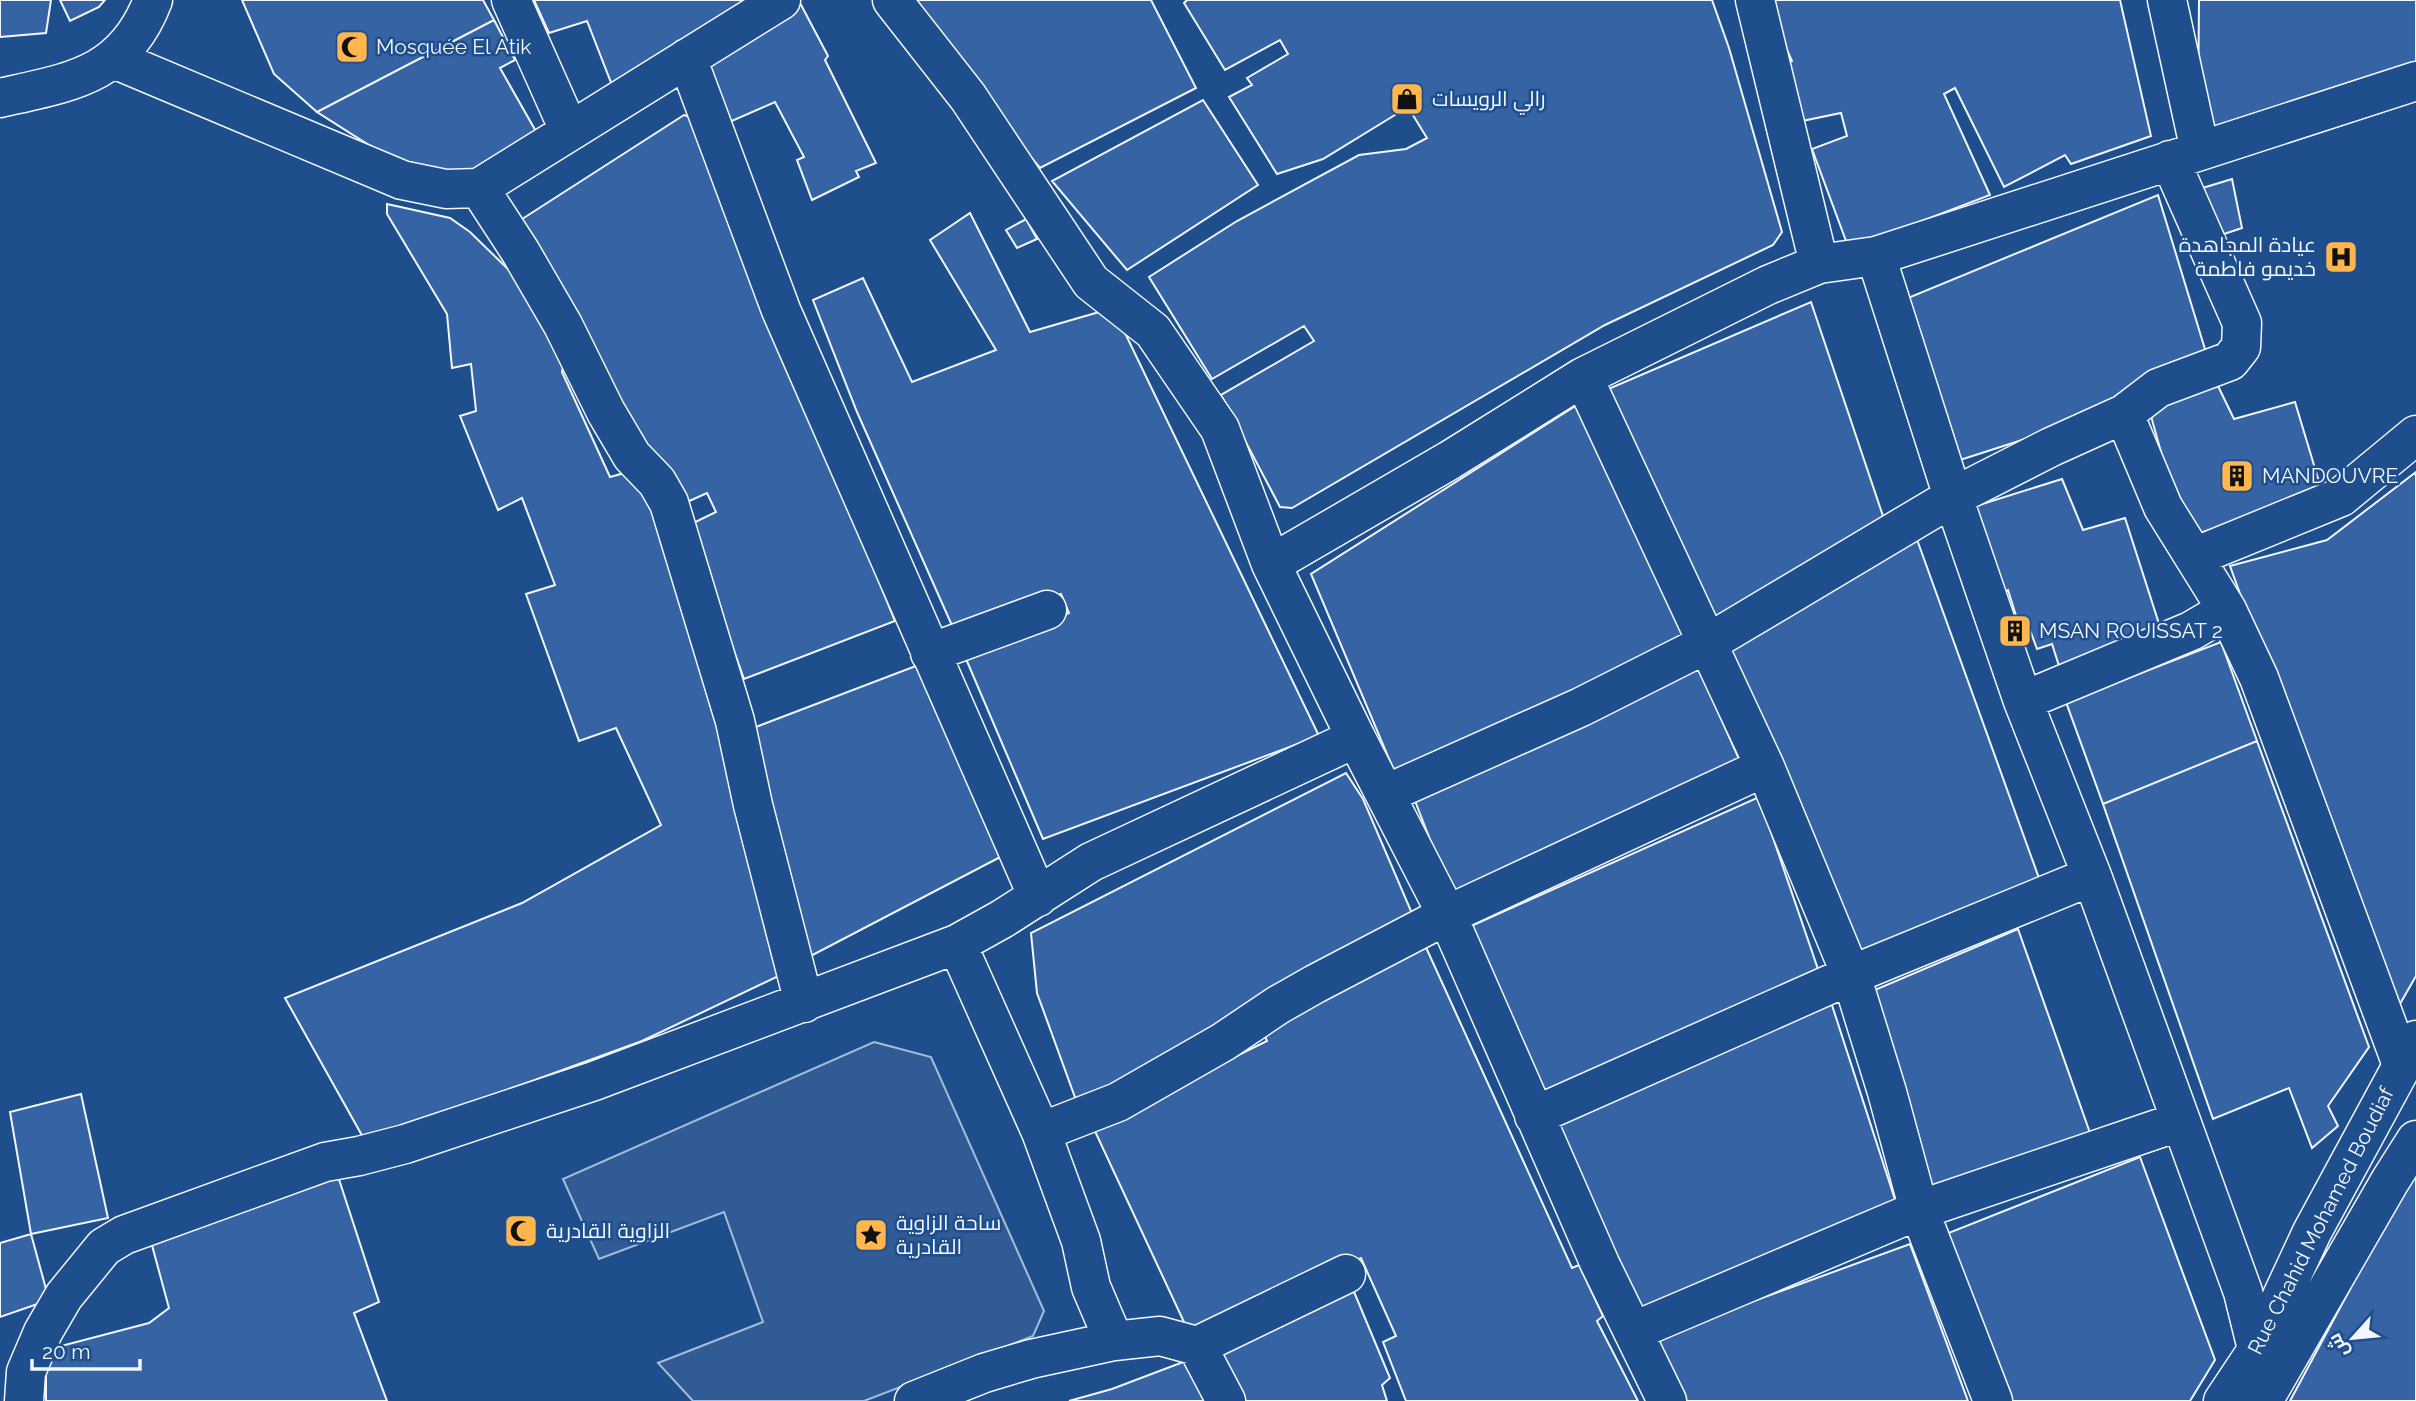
<svg xmlns="http://www.w3.org/2000/svg" width="2416" height="1401" viewBox="0 0 2416 1401" font-family="Raleway,Cairo,sans-serif">
  <style>
    .parking { fill: #305b95; stroke: #a8bbd7; stroke-width: 2 }
    .building { fill: #3563a3; stroke: #f2f6ff; stroke-width: 2 }
    .lines { fill: none; stroke-linecap: round; stroke-linejoin: round }
    .minor-casing { stroke: #f2f6ff; stroke-width: 41 }
    .major-casing { stroke: #f2f6ff; stroke-width: 41 }
    .minor { stroke: #1f4e8c; stroke-width: 38 }
    .major { stroke: #1f4e8c; stroke-width: 38 }
    .labels { text-anchor: middle; stroke-width: 5; stroke-linejoin: round; paint-order: stroke }
    .poi-label { font-size: 21px; fill: #f2f6ff; stroke: #1f4e8c; text-anchor: start }
    .street-label { font-size: 21px; fill: #f2f6ff; stroke: #1f4e8c }
  </style>
  <rect width="100%" height="100%" fill="#1f4e8c"/>
  <path class="parking" d="M 874,1042 L 931,1057 L 1044,1311 L 1033,1336 L 864,1401 L 693,1401 L 658,1363 L 763,1322 L 724,1212 L 599,1259 L 563,1179 Z"/>
  <path class="building" d="M 0,0 L 51,0 L 46,33 L 0,37 Z
    M 60,0 L 105,0 L 99,7 L 70,21 Z
    M 242,0 L 483,0 L 494,20 L 317,112 L 274,74 Z
    M 534,0 L 758,0 L 612,85 L 587,21 L 549,33 Z
    M 911,0 L 1151,0 L 1196,88 L 1040,168 L 1004,125 Z
    M 1187,0 L 1712,0 L 1729,48 L 1782,232 L 1773,245 L 1605,325 L 1292,508 L 1280,507 L 1221,395 L 1314,341 L 1304,326 L 1212,379 L 1149,277 L 1237,221 L 1359,155 L 1406,149 L 1427,138 L 1408,107 L 1323,159 L 1277,174 L 1229,97 L 1252,85 L 1247,78 L 1288,54 L 1280,40 L 1225,70 L 1184,3 Z
    M 1764,0 L 2120,0 L 2151,136 L 2071,164 L 2065,155 L 2004,187 L 1955,88 L 1944,94 L 1990,195 L 1849,249 L 1812,149 L 1847,136 L 1841,113 L 1802,121 L 1781,65 L 1792,61 Z
    M 2199,0 L 2416,0 L 2416,63 L 2210,136 L 2198,120 Z
    M 799,1 L 828,56 L 825,60 L 876,163 L 856,171 L 859,177 L 812,200 L 797,160 L 804,157 L 775,102 L 725,124 L 697,57 Z
    M 494,20 L 515,60 L 500,68 L 538,135 L 465,179 L 391,159 L 317,112 Z
    M 1203,100 L 1258,185 L 1127,270 L 1052,181 Z
    M 684,115 L 690,117 L 895,621 L 744,679 L 689,525 L 716,512 L 707,493 L 687,502 L 640,458 L 519,221 Z
    M 2232,179 L 2242,228 L 2212,238 L 2196,190 Z
    M 2158,195 L 2208,359 L 2138,380 L 2081,421 L 1957,461 L 1903,300 Z
    M 387,204 L 450,218 L 470,232 L 513,274 L 565,354 L 562,372 L 610,477 L 628,472 L 657,517 L 789,971 L 642,1041 L 420,1122 L 364,1139 L 285,998 L 522,903 L 661,825 L 616,728 L 579,741 L 526,594 L 555,585 L 522,498 L 498,510 L 460,416 L 476,411 L 471,364 L 452,368 L 447,314 L 387,214 Z
    M 970,213 L 1030,332 L 1113,308 L 1319,736 L 1043,839 L 966,659 L 1069,613 L 1061,594 L 954,630 L 857,412 L 813,300 L 863,278 L 912,382 L 996,350 L 930,240 Z
    M 1026,219 L 1037,239 L 1017,248 L 1006,230 Z
    M 1811,302 L 1885,522 L 1712,620 L 1599,393 Z
    M 2218,386 L 2234,419 L 2295,402 L 2323,495 L 2187,537 L 2150,458 L 2161,452 L 2149,409 Z
    M 1577,405 L 1688,633 L 1540,709 L 1395,773 L 1311,574 Z
    M 2416,472 L 2416,976 L 2393,1016 L 2230,566 L 2327,540 Z
    M 2062,479 L 2083,530 L 2125,518 L 2161,630 L 2060,669 L 2052,644 L 2037,649 L 2026,619 L 2018,622 L 2008,590 L 1998,596 L 1976,506 Z
    M 1915,534 L 2040,881 L 1850,964 L 1728,652 Z
    M 2221,642 L 2257,741 L 2103,804 L 2066,702 Z
    M 1695,660 L 1739,759 L 1456,907 L 1412,793 Z
    M 921,664 L 1008,853 L 803,960 L 740,733 Z
    M 2257,741 L 2369,1047 L 2328,1106 L 2338,1126 L 2312,1148 L 2289,1088 L 2213,1119 L 2103,804 Z
    M 1346,773 L 1363,799 L 1417,925 L 1080,1111 L 1037,993 L 1031,933 Z
    M 1759,797 L 1820,975 L 1531,1103 L 1460,931 Z
    M 2018,929 L 2095,1147 L 1931,1198 L 1863,995 Z
    M 1424,943 L 1572,1268 L 1579,1265 L 1603,1316 L 1597,1321 L 1638,1401 L 1406,1401 L 1383,1342 L 1396,1336 L 1361,1258 L 1190,1335 L 1093,1127 L 1267,1041 L 1260,1024 Z
    M 1830,999 L 1899,1212 L 1639,1309 L 1544,1123 Z
    M 81,1094 L 108,1218 L 31,1234 L 10,1112 Z
    M 2140,1157 L 2215,1360 L 2190,1401 L 2007,1401 L 1946,1234 Z
    M 334,1164 L 379,1302 L 354,1313 L 387,1401 L 46,1401 L 46,1372 L 57,1347 L 149,1323 L 169,1308 L 150,1238 Z
    M 2416,1166 L 2416,1401 L 2290,1401 Z
    M 31,1234 L 49,1300 L 0,1317 L 0,1243 Z
    M 1910,1244 L 1968,1401 L 1683,1401 L 1655,1337 Z
    M 1352,1287 L 1390,1378 L 1382,1385 L 1387,1401 L 1233,1401 L 1209,1353 Z
    M 1191,1359 L 1209,1401 L 1069,1401 L 1112,1389 Z"/>
  <g class="lines">
    <defs>
      <path id="minor" d="M 511,0 L 569,130
        M 892,0 L 968,97 L 1091,282 L 1153,331 L 1220,429 L 1271,564
        M 1755,0 L 1819,264
        M 2167,0 L 2200,151
        M 687,58 L 781,310 L 1038,897
        M 114,59 L 402,180 L 446,189 L 479,188 L 781,0
        M 0,98 C 71,82 124,76 153,0
        M 479,188 L 520,251 L 563,325 L 606,412 L 632,456 L 657,482 L 669,503 L 735,721 L 753,805 L 804,1003
        M 1876,256 L 2416,81
        M 1583,377 L 1765,767 L 1851,975 L 1887,1092 L 1919,1210 L 1993,1401
        M 2194,557 L 2341,497 L 2416,435
        M 2227,610 L 2259,678 L 2402,1065
        M 930,653 L 1047,610
        M 2023,701 L 2191,631 L 2227,610 L 2163,507 L 2124,414
        M 1356,738 L 1447,915 L 1600,1264 L 1667,1401
        M 1386,794 L 1581,707 L 1708,643 L 1953,497 L 2051,447 L 2124,414 L 2158,388 L 2230,361 L 2241,347 L 2242,323 L 2170,160
        M 1534,1116 L 1851,975 L 2092,876
        M 1041,1132 L 1118,1102 L 1223,1042 L 1278,1005 L 1315,984 L 1447,915 L 1765,767
        M 1634,1331 L 1919,1210 L 2181,1121
        M 1114,1341 L 1091,1287 L 1081,1241 L 1041,1132 L 957,944 L 1002,919 L 1091,862 L 1356,738 L 1271,564 L 1450,460 L 1583,377 L 1768,285 L 1819,264 L 1876,256 L 1953,497 L 2023,701 L 2092,876 L 2243,1292 L 2262,1369
        M 1197,1346 L 1346,1274
        M 24,1401 L 26,1372 L 43,1332 L 64,1296 L 104,1247 L 124,1235 L 325,1162 L 359,1156 L 405,1144 L 594,1081 L 957,944
        M 914,1401 L 984,1373 L 1031,1359 L 1114,1341 L 1160,1336 L 1197,1346 L 1226,1401"/>
      <path id="major" d="M 2223,1401 L 2257,1350 L 2312,1232 L 2416,1040
        M 2263,1401 L 2390,1181 L 2416,1140"/>
    </defs>
    <use href="#minor" class="minor-casing"/>
    <use href="#major" class="major-casing"/>
    <use href="#minor" class="minor"/>
    <use href="#major" class="major"/>
  </g>
  <defs>
    <symbol id="mosque-square" viewBox="-11 -11 22 22"><rect x="-9" y="-9" width="18" height="18" rx="4" fill="#ffb74d" stroke="#1f4e8c"/><path d="M3.5-4.9A6 6 0 1 0 3.5 4.9A5 5 0 1 1 3.5-4.9Z" fill="#111"/></symbol>
    <symbol id="shop-square" viewBox="-11 -11 22 22"><rect x="-9" y="-9" width="18" height="18" rx="4" fill="#ffb74d" stroke="#1f4e8c"/><path d="M-5-2.5h2.3a2.7 3.5 0 0 1 5.4 0H5L5.5 6h-11ZM-1.5-2.5h3a1.5 2.3 0 0 0-3 0Z" fill="#111"/></symbol>
    <symbol id="hospital-square" viewBox="-11 -11 22 22"><rect x="-9" y="-9" width="18" height="18" rx="4" fill="#ffb74d" stroke="#1f4e8c"/><path d="M-5-5h3v3.5h4V-5h3V5h-3V1.5h-4V5h-3Z" fill="#111"/></symbol>
    <symbol id="building-square" viewBox="-11 -11 22 22"><rect x="-9" y="-9" width="18" height="18" rx="4" fill="#ffb74d" stroke="#1f4e8c"/><path d="M-4-6H4V6H1V3H-1V6H-4ZM-2.5-4.3h1.7v1.8h-1.7ZM.8-4.3h1.7v1.8H.8ZM-2.5-1h1.7V.8h-1.7ZM.8-1h1.7V.8H.8Z" fill="#111"/></symbol>
    <symbol id="sight-square" viewBox="-11 -11 22 22"><rect x="-9" y="-9" width="18" height="18" rx="4" fill="#ffb74d" stroke="#1f4e8c"/><path d="M0-6L1.8-2.2L6-1.7L2.9 1.2L3.7 5.4L0 3.3L-3.7 5.4L-2.9 1.2L-6-1.7L-1.8-2.2Z" fill="#111"/></symbol>
  </defs>
  <g fill-rule="evenodd">
    <use href="#mosque-square" x="333" y="28" width="38" height="38"/>
    <use href="#shop-square" x="1388" y="80" width="38" height="38"/>
    <use href="#hospital-square" x="2322" y="238" width="38" height="38"/>
    <use href="#building-square" x="2218" y="457" width="38" height="38"/>
    <use href="#building-square" x="1996" y="612" width="38" height="38"/>
    <use href="#mosque-square" x="502" y="1212" width="38" height="38"/>
    <use href="#sight-square" x="852" y="1216" width="38" height="38"/>
  </g>
  <g class="labels">
    <g class="poi-label">
      <text x="376" y="54">Mosquée El Atik</text>
      <text x="1432" y="106">رالي الرويسات</text>
      <text x="2316" y="252" text-anchor="end">عيادة المجاهدة<tspan x="2316" dy="24">خديمو فاطمة</tspan></text>
      <text x="2262" y="483">MANDOUVRE</text>
      <text x="2039" y="638">MSAN ROUISSAT 2</text>
      <text x="896" y="1230">ساحة الزاوية<tspan x="896" dy="24">القادرية</tspan></text>
      <text x="546" y="1238">الزاوية القادرية</text>
    </g>
    <g class="street-label">
      <text transform="translate(2321 1221) rotate(-63)" y="7">Rue Chahid Mohamed Boudiaf</text>
    </g>
  </g>
  <g transform="translate(2353 1338) rotate(243)" stroke="#1f4e8c" stroke-width="5" paint-order="stroke">
  <path d="M0-5L12 26L0 18L-12 26Z" fill="#f2f6ff"/>
  <text y="-10" font-size="19" font-weight="bold" text-anchor="middle" fill="#f2f6ff">ش</text>
  </g>
  <path d="M32 1359v10h108v-10" fill="none" stroke="#f2f6ff" stroke-width="3.5"/>
  <text x="42" y="1359" font-size="21" fill="#f2f6ff" stroke="#1f4e8c" stroke-width="5" paint-order="stroke">20 m</text>
</svg>
